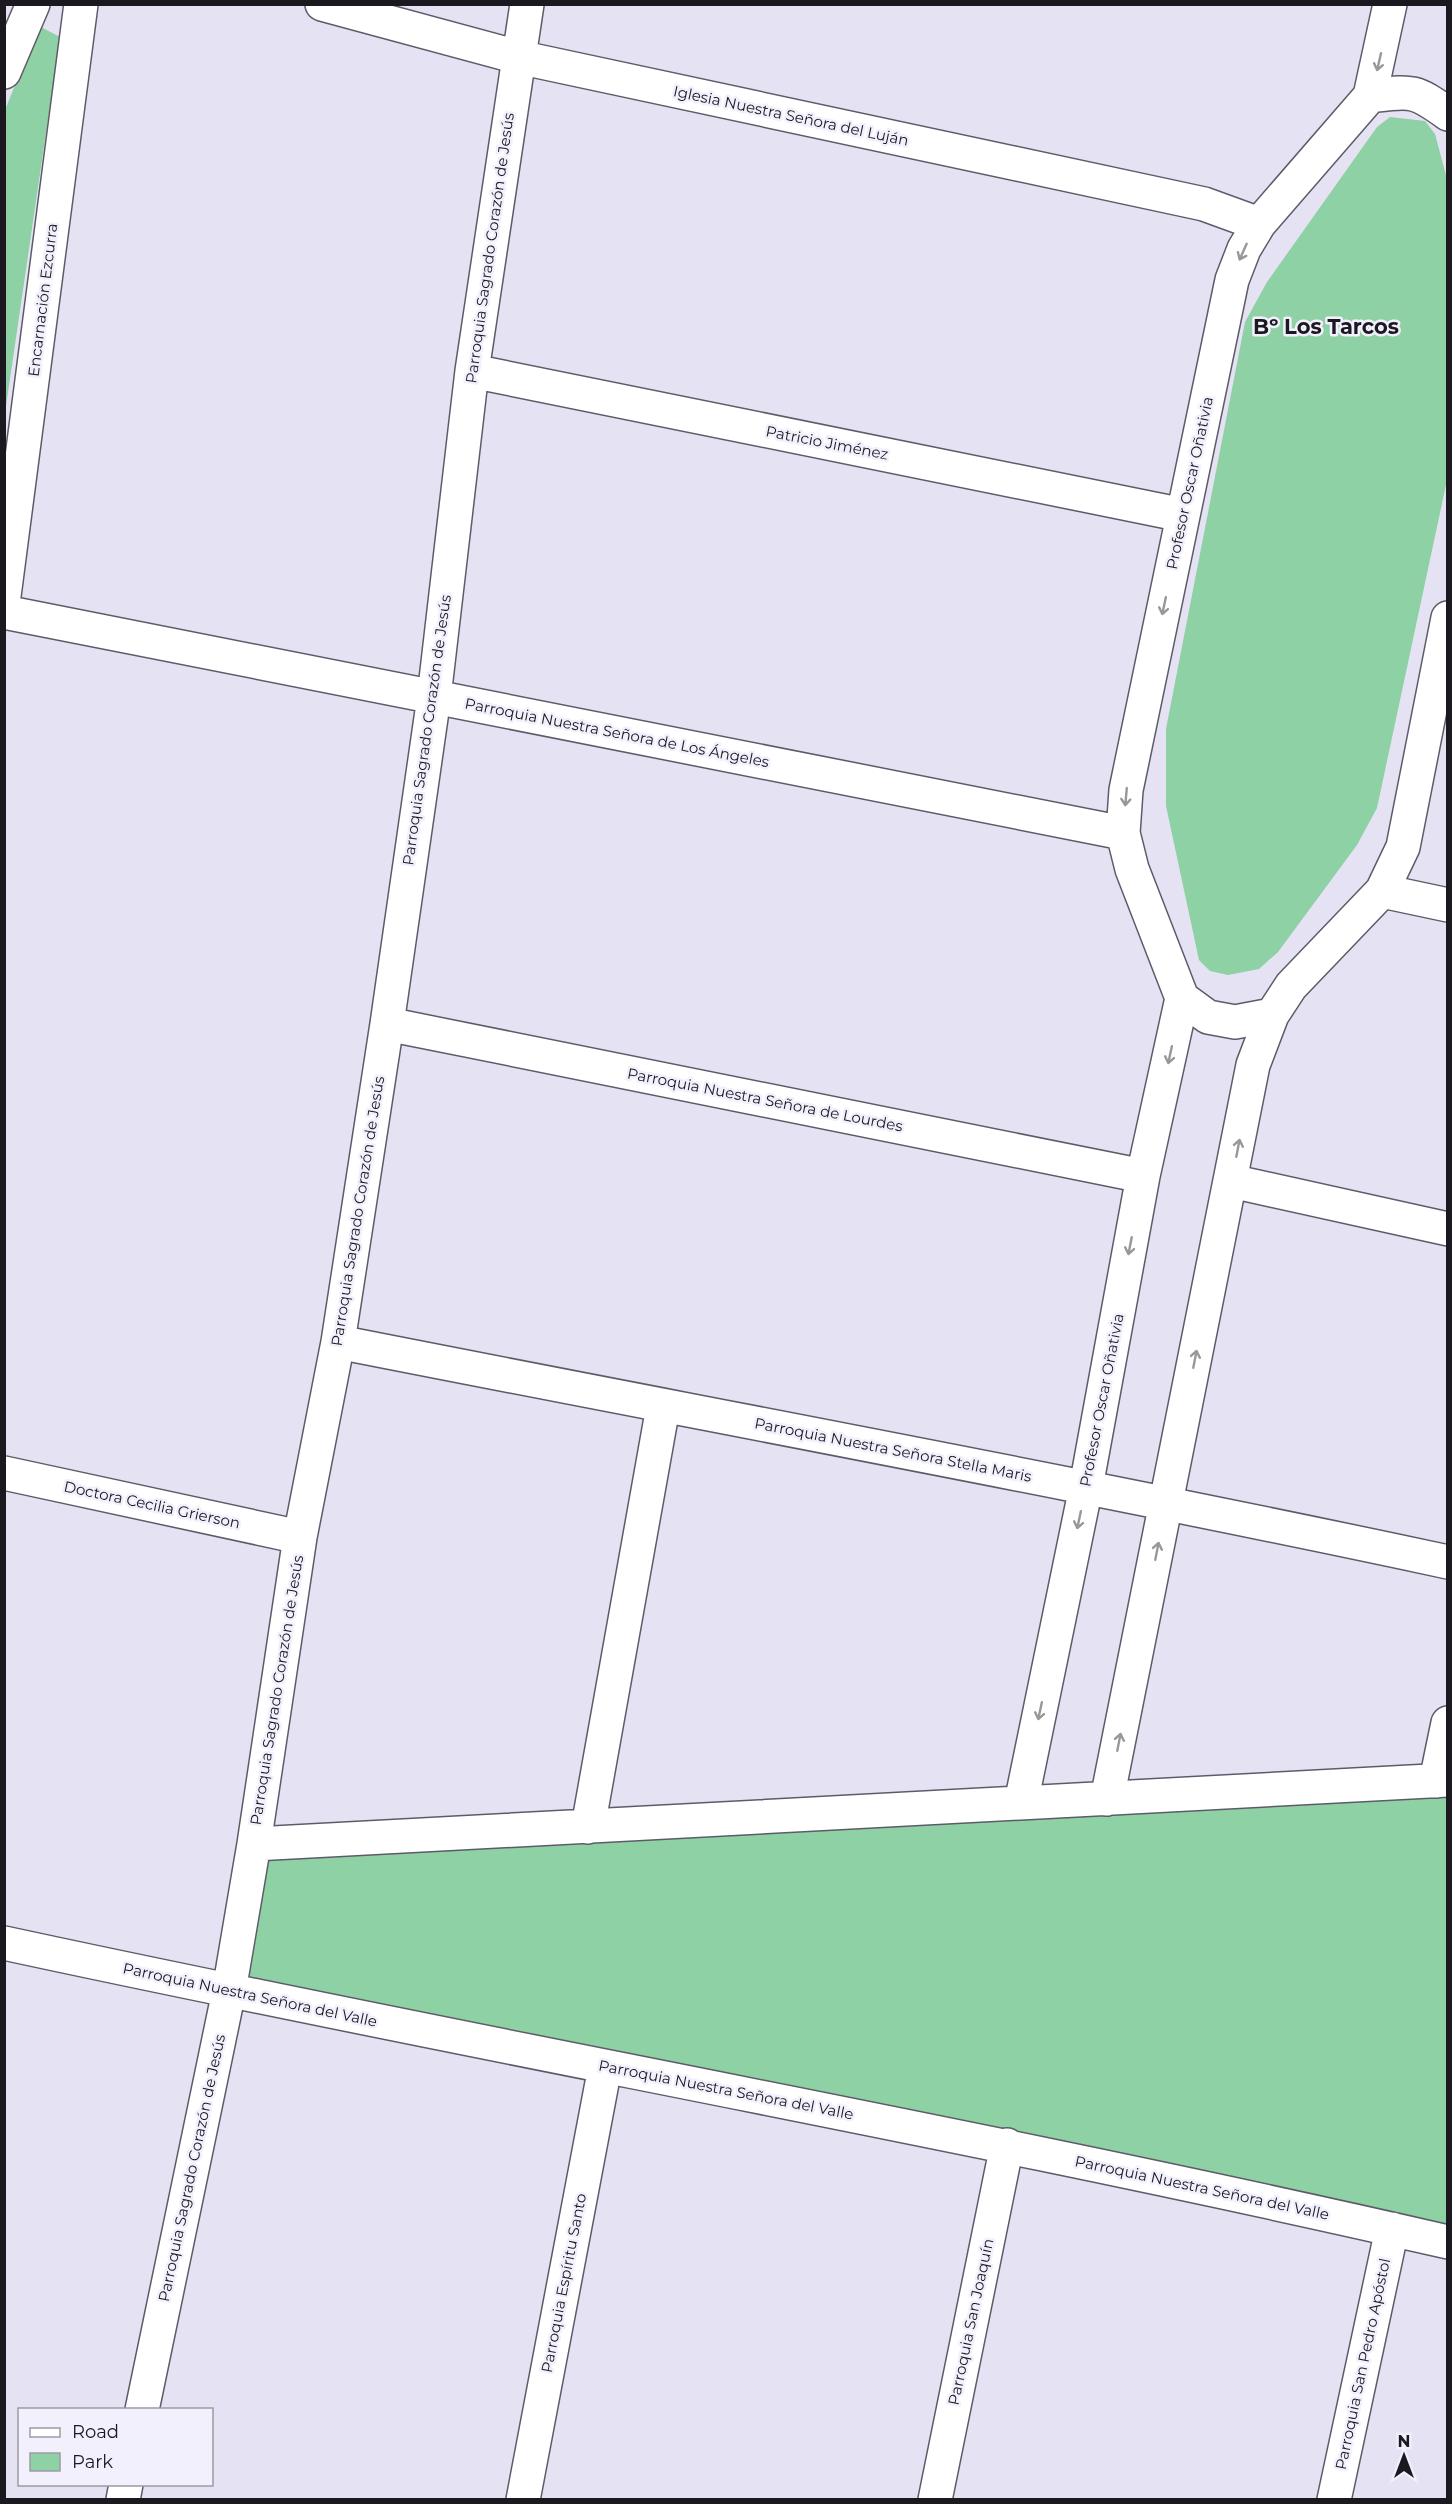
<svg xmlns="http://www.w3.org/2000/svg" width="1452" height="2504" viewBox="0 0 1452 2504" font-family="Montserrat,sans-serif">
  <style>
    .green { fill: #8dd1a4 }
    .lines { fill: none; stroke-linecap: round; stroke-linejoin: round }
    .minor-casing { stroke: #5e5b69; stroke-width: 36 }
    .minor { stroke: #fff; stroke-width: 33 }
    .oneway { stroke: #98989a }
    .labels { text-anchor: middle; stroke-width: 5; stroke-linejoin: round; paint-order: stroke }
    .street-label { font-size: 15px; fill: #1b191f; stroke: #f3f0fd }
    .district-label { font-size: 21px; font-weight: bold; fill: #1b191f; stroke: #f3f0fd }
  </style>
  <rect width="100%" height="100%" fill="#e5e2f3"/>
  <path class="green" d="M 39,26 L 60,37 L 5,413 L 5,110 Z
    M 1390,117 L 1425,121 L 1435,134 L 1447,179 L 1447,480 L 1377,808 L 1357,845 L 1278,952 L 1259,969 L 1228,975 L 1210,971 L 1199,960 L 1166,806 L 1166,729 L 1245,322 L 1267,282 L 1377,127 Z
    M 1447,1726 L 1447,2245 L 232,1990 L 256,1847 L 1436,1781 Z"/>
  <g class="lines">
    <defs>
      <path id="minor" d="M 322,4 L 518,57 L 1204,204 L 1259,224
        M 4,72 L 33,4
        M 1370,96 C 1411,91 1414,89 1448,114
        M 472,371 L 1183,515
        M 4,596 L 81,4
        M 4,612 L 1123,833
        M 1382,891 L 1448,905
        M 1272,1015 L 1235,1022 L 1208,1017 L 1182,998 L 1132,869 L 1123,833 L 1126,790 L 1232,280 L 1244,249 L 1259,224 L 1370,96 L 1390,4
        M 387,1024 L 1143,1176
        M 1231,1181 L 1448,1229
        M 338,1342 C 708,1415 1079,1483 1448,1562
        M 4,1473 L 300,1537
        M 1436,1781 L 1448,1723
        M 1107,1799 L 1253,1065 L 1272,1015 L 1291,986 L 1382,891 L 1403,847 L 1448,618
        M 1021,1803 L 1086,1487 L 1143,1176 L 1182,998
        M 588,1827 L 663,1407
        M 254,1844 L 1448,1780
        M 4,1943 C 484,2047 969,2132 1448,2242
        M 142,2410 L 229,1991 L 254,1844 L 300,1537 L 338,1342 L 387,1024 L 434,697 L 472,371 L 527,4
        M 123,2500 L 126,2484
        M 523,2500 L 605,2067
        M 935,2500 L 1007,2145
        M 1334,2500 L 1392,2229"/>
    </defs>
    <use href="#minor" class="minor-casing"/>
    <use href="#minor" class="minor"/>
  </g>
  <defs><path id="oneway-shaft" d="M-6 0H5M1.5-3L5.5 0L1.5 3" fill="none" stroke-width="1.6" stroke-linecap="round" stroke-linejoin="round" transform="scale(1.5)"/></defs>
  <g class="oneway">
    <use href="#oneway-shaft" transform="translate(1379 62) rotate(103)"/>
    <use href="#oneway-shaft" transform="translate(1243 252) rotate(114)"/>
    <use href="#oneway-shaft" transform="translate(1164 606) rotate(102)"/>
    <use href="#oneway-shaft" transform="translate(1126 797) rotate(95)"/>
    <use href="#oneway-shaft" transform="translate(1170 1055) rotate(102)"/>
    <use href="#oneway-shaft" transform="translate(1238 1148) rotate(-79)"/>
    <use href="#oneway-shaft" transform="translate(1130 1246) rotate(101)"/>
    <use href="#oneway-shaft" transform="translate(1195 1359) rotate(-79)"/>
    <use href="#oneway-shaft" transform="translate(1079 1520) rotate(102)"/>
    <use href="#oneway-shaft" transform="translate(1157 1551) rotate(-79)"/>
    <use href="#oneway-shaft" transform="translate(1040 1711) rotate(102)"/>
    <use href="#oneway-shaft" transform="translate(1119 1742) rotate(-79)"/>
  </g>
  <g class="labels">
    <g class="street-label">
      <text transform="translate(791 116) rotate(12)" y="5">Iglesia Nuestra Señora del Luján</text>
      <text transform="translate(490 248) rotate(-82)" y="5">Parroquia Sagrado Corazón de Jesús</text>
      <text transform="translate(43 300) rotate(-83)" y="5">Encarnación Ezcurra</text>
      <text transform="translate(827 443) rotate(11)" y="5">Patricio Jiménez</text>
      <text transform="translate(1190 483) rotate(-78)" y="5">Profesor Oscar Oñativia</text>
      <text transform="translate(427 730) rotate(-82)" y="5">Parroquia Sagrado Corazón de Jesús</text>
      <text transform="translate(617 733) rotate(11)" y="5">Parroquia Nuestra Señora de Los Ángeles</text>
      <text transform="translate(765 1100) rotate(11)" y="5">Parroquia Nuestra Señora de Lourdes</text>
      <text transform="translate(358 1211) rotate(-81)" y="5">Parroquia Sagrado Corazón de Jesús</text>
      <text transform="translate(1102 1400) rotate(-79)" y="5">Profesor Oscar Oñativia</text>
      <text transform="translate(893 1450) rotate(11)" y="5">Parroquia Nuestra Señora Stella Maris</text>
      <text transform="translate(152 1505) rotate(12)" y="5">Doctora Cecilia Grierson</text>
      <text transform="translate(277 1690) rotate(-81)" y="5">Parroquia Sagrado Corazón de Jesús</text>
      <text transform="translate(250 1995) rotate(12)" y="5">Parroquia Nuestra Señora del Valle</text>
      <text transform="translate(726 2090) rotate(11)" y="5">Parroquia Nuestra Señora del Valle</text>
      <text transform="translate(192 2168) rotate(-78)" y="5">Parroquia Sagrado Corazón de Jesús</text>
      <text transform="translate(1202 2188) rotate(12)" y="5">Parroquia Nuestra Señora del Valle</text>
      <text transform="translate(564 2283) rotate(-79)" y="5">Parroquia Espíritu Santo</text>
      <text transform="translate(971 2322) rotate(-78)" y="5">Parroquia San Joaquín</text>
      <text transform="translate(1363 2364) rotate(-78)" y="5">Parroquia San Pedro Apóstol</text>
    </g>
    <g class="district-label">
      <text x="1326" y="334">Bº Los Tarcos</text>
    </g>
  </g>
  <rect width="1452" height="2504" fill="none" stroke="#1b191f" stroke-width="12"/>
  <rect x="18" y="2408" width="195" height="78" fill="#f3f0fd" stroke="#9d9aa4" stroke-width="1.5"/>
  <rect x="30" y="2428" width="30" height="9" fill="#ffffff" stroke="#9d9aa4" stroke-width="1.5"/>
  <text x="72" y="2438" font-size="18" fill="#1b191f">Road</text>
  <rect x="30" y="2453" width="30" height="18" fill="#8dd1a4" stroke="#9d9aa4" stroke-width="1.5"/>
  <text x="72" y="2468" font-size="18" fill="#1b191f">Park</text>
  <g transform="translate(1404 2456)" stroke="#f3f0fd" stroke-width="4.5" paint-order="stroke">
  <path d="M0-4.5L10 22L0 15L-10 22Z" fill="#1b191f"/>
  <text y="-9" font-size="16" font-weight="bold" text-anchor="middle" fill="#1b191f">N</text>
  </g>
</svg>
